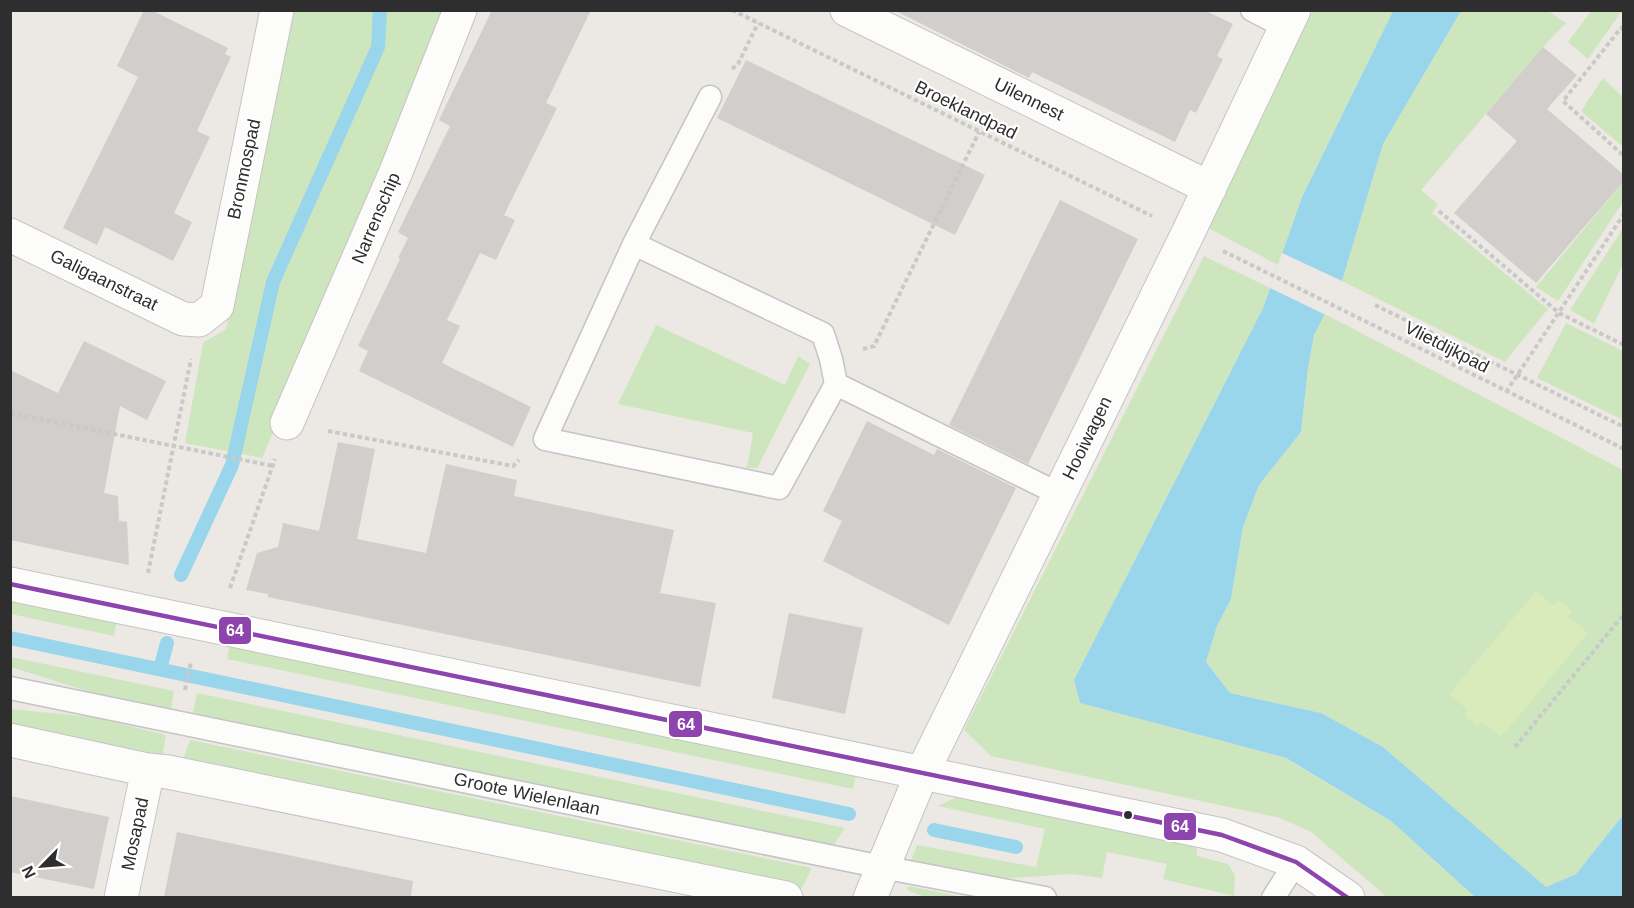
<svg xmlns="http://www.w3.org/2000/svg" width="1634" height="908" viewBox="0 0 1634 908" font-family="Arial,sans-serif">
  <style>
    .green { fill: #cee6be }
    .pitch { fill: #d9eabb }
    .water { fill: #99d6ec }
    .pier { fill: #ece8e4 }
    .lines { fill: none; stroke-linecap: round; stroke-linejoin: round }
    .stream { stroke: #99d6ec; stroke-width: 14 }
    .building { fill: #d1cecb }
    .service-casing { stroke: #c5c4c5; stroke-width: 25 }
    .minor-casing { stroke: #c5c4c5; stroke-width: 35 }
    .path { stroke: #c9c9c8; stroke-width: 4; stroke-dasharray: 4.5 3; stroke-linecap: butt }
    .service { stroke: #fcfcfb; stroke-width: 22 }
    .minor { stroke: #fcfcfb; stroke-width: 33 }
    .bus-1-casing { stroke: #fff; stroke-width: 9 }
    .bus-1 { stroke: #8e44ad; stroke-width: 4.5 }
    .bus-dot { fill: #2e2e2e; stroke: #fff; stroke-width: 2 }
    .labels { text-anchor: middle; stroke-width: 4.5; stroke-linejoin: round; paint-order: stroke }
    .street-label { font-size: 18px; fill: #2e2e2e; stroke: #fff }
    .line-badge { stroke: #fff; stroke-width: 2 }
    .badge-label { font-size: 16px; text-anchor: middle; font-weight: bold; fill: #fff }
  </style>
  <rect width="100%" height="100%" fill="#ece8e4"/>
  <path class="green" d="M 293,11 L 444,11 L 328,305 L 262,458 L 185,443 L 203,343 L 226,329 Z
    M 1313,11 L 1393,11 L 1302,197 L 1278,265 L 1208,228 Z
    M 1461,11 L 1548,11 L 1566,23 L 1543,47 L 1421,190 L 1438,204 L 1432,213 L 1548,309 L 1505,362 L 1342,281 L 1383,144 Z
    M 1591,11 L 1622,11 L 1588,59 L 1568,42 Z
    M 1603,78 L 1623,97 L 1623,147 L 1581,111 Z
    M 1623,182 L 1623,202 L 1558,301 L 1536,287 Z
    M 1623,228 L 1623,264 L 1594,324 L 1570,310 Z
    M 1204,256 L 1270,288 L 1263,308 L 1074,680 L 1080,703 L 1285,758 L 1391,821 L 1475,897 L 1387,897 L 1311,832 L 1280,818 L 991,756 L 964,730 Z
    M 1325,314 L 1623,470 L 1623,815 L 1576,874 L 1546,887 L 1383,747 L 1321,713 L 1230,693 L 1206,662 L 1217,626 L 1231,599 L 1243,527 L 1259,485 L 1301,432 L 1308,368 L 1314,335 Z
    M 1566,323 L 1623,351 L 1623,420 L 1537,378 Z
    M 656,325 L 785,385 L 798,356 L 810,364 L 757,468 L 747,468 L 753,433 L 618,404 Z
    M 11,597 L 117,619 L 114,636 L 11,614 Z
    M 230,643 L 856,774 L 853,789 L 227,659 Z
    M 11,657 L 174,691 L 171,709 L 96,694 L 11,667 Z
    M 197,693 L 845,828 L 833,846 L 193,713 Z
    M 10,709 L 92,717 L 166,735 L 162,758 L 11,727 Z
    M 190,740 L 812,868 L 802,888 L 183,760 Z
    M 961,795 L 1197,844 L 1197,856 L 1228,864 L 1235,875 L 1234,896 L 1163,879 L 1167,864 L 1107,852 L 1102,878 L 1071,874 L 996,879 L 910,862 L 917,845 L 1036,867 L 1045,829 L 938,806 Z
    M 908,886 L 962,897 L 924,897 L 907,890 Z"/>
  <path class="pitch" d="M 1536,591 L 1553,606 L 1558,600 L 1572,611 L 1568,616 L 1588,633 L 1501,737 L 1482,722 L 1477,727 L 1464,715 L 1468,710 L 1449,694 Z"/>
  <path class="water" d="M 1393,11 L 1461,11 L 1383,144 L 1342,281 L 1314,335 L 1308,368 L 1301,432 L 1259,485 L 1243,527 L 1231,599 L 1217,626 L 1206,662 L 1230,693 L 1321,713 L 1383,747 L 1546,887 L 1576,874 L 1623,815 L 1623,897 L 1475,897 L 1391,821 L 1286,758 L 1080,703 L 1074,680 L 1263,308 L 1302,197 Z"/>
  <path class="pier" d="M 1282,253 L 1342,281 L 1328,316 L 1270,288 Z"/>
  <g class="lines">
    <path class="stream" d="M 181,575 L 232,465 L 273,282 L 378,47 L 380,10
      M 10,638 L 849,814
      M 160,669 L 167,643
      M 934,830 L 1016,847"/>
  </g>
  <path class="building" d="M 144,10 L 151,10 L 228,48 L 225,54 L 231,57 L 197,131 L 210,137 L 174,213 L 192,222 L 173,261 L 105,227 L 97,245 L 63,228 L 138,77 L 117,66 Z
    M 492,10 L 591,10 L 546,103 L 557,108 L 504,215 L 515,220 L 496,260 L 480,253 L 447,320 L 460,326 L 442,363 L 531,407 L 513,447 L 359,371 L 368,351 L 358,346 L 400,259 L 398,258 L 408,238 L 398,232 L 450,126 L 439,120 Z
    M 894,10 L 1204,10 L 1233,24 L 1217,56 L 1223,59 L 1196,113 L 1190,110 L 1175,142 L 1032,72 L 1029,78 Z
    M 1543,47 L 1577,75 L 1547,109 L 1623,174 L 1623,182 L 1536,283 L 1454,213 L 1517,141 L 1486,114 Z
    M 746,60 L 985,175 L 955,235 L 717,118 Z
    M 1060,200 L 1138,239 L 1028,464 L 949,425 Z
    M 84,341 L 166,381 L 147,420 L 120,406 L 104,493 L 118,496 L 119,521 L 127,522 L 129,565 L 10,540 L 10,370 L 58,393 Z
    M 867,421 L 934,455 L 937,449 L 1016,488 L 949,625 L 823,561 L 842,521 L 823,511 Z
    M 338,442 L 375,449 L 357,539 L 426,553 L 446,464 L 517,480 L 514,496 L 674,530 L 660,593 L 716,603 L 700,687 L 268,597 L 268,594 L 246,590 L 257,553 L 278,547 L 283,523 L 319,531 Z
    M 789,613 L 863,628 L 845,714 L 772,698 Z
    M 10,796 L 109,817 L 94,889 L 10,872 Z
    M 177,832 L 413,881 L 411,897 L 164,897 Z"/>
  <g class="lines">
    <defs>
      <path id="service" d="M 1252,10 L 1285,27
        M 710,97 L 634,244 L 545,439 L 779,488 L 836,384 L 1059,494
        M 634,244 L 823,334 L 831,359 L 836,384
        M 10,688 L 882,867 L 1045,898
        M 1273,898 L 1296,862"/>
      <path id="minor" d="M 847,10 L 1210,188
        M 10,235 L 183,319 L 199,320 L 217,306 L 277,10
        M 287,423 L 395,174 L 460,10
        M 10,584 L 1222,835 L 1296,862 L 1348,898
        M 10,740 L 148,770 L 168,772 L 786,898
        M 121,898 L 148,770
        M 870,898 L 922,773 L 1188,233 L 1294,10"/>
    </defs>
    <use href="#service" class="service-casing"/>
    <use href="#minor" class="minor-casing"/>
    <path class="path" d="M 732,10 L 1152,216
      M 1624,30 L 1621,28 L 1563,101 L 1624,156
      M 732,69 L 738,64 L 758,23
      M 1439,211 L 1559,313 L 1624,345
      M 1223,251 L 1624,449
      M 1375,305 L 1624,427
      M 863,349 L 874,346 L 979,132
      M 1506,392 L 1624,214
      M 10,413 L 273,466
      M 328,431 L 513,466 L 519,460
      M 148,573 L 191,359
      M 230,588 L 275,459
      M 185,690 L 191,662
      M 1515,747 L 1624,614"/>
    <use href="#service" class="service"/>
    <use href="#minor" class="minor"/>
    <defs>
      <path id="bus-1" d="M 10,584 L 1222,835 L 1296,862 L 1348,898"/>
    </defs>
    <use href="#bus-1" class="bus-1-casing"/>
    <use href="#bus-1" class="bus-1"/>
  </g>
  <circle class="bus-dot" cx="1128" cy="815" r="5"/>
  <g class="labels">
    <g class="street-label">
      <text transform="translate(1029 99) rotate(26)" y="6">Uilennest</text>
      <text transform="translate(966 110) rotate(26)" y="6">Broeklandpad</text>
      <text transform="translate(244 169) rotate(-78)" y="6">Bronmospad</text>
      <text transform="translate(376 218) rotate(-67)" y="6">Narrenschip</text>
      <text transform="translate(104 280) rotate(26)" y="6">Galigaanstraat</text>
      <text transform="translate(1447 347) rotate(27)" y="6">Vlietdijkpad</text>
      <text transform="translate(1087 438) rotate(-64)" y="6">Hooiwagen</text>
      <text transform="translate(527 794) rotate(12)" y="6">Groote Wielenlaan</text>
      <text transform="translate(135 834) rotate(-78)" y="6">Mosapad</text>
    </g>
  </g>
  <g class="line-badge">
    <rect x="218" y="616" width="34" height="29" rx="6" fill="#8e44ad"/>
    <rect x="668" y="710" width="35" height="28" rx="6" fill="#8e44ad"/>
    <rect x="1163" y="812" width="34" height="29" rx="6" fill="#8e44ad"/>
  </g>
  <g class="badge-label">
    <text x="235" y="636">64</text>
    <text x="686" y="730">64</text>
    <text x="1180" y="832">64</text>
  </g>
  <rect width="1634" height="908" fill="none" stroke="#2e2e2e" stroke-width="24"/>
  <g transform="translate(42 866) rotate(245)" stroke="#ffffff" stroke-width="4.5" paint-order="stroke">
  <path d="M0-4.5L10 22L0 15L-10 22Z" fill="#2e2e2e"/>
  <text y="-9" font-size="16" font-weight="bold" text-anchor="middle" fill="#2e2e2e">N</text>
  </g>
</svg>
